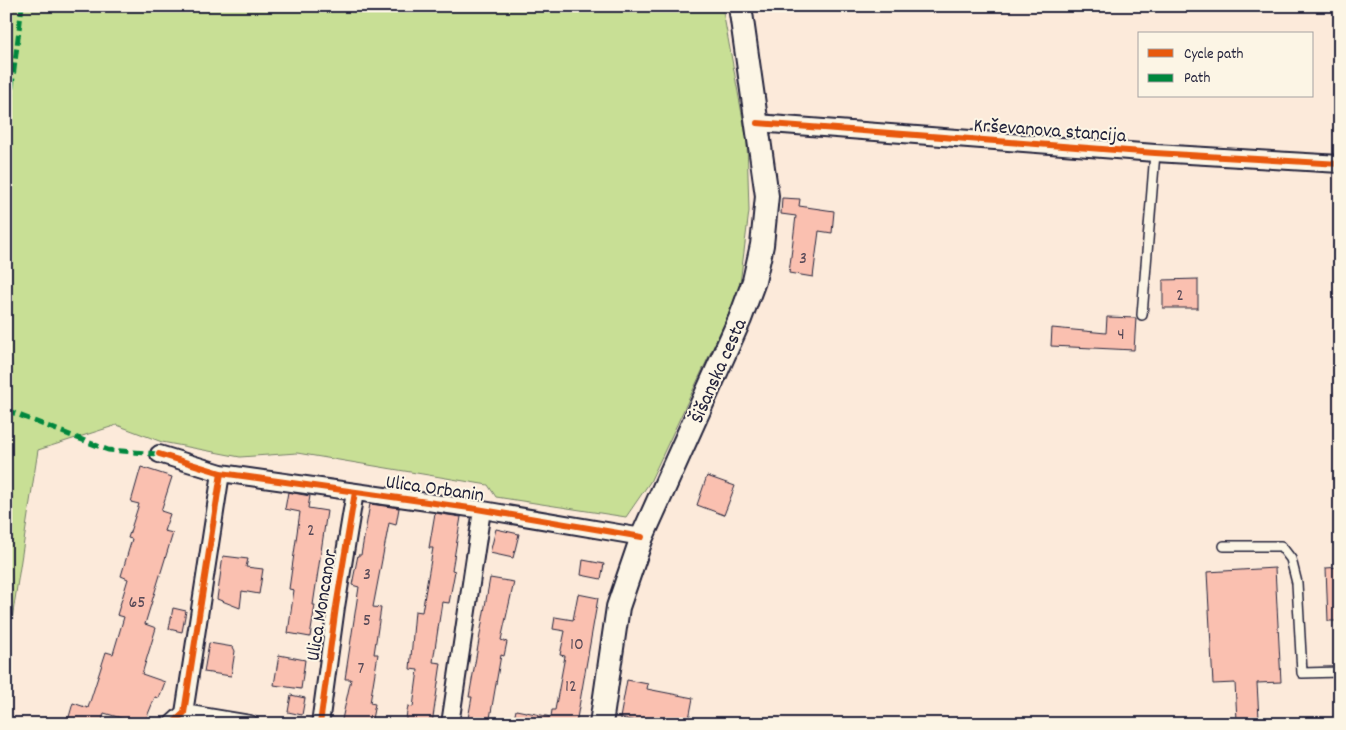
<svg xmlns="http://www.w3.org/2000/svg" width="1346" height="730" viewBox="0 0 1346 730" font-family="Dekko,sans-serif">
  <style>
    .green { fill: #c8df95; stroke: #758068 }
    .building { fill: #fac0b0; stroke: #22223b }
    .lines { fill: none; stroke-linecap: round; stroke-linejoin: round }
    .lane-casing { stroke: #22223b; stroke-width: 12 }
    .street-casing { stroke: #22223b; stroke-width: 20 }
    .secondary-casing { stroke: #22223b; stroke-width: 26 }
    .lane { stroke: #fcf5e5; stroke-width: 9 }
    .street { stroke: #fcf5e5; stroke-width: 16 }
    .secondary { stroke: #fcf5e5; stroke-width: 22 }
    .quiet { stroke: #00873e; stroke-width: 5; stroke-dasharray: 10 5; stroke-linecap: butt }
    .cycleway-casing { stroke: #fcf5e5; stroke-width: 9 }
    .cycleway { stroke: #e8590c; stroke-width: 6 }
    .labels { text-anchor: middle; stroke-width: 4; stroke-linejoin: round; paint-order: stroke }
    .number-label { font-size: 18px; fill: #584a58 }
    .street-label { font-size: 20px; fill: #22223b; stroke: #fcf5e5 }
  </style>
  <rect width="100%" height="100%" fill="#fceada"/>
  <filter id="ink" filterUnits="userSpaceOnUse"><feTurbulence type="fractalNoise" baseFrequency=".02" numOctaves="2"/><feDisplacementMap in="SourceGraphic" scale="10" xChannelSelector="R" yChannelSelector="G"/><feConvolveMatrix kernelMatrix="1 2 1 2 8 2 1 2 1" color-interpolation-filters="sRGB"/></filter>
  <g filter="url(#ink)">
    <path class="green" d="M 6,6 L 722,6 L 747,141 L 749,211 L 739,292 L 650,482 L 626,517 L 496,497 L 488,485 L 297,453 L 240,457 L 162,442 L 117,425 L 38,450 L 6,658 Z"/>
    <path class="building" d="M 782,198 L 800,199 L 799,206 L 834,211 L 832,233 L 819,231 L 813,277 L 789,273 L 796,216 L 781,214 Z
      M 1198,279 L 1198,308 L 1163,308 L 1163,280 Z
      M 1107,317 L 1136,318 L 1134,350 L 1051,346 L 1052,328 L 1106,333 Z
      M 141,467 L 172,477 L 161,511 L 170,514 L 164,531 L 173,533 L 145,624 L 156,628 L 142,674 L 165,682 L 159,698 L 155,697 L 144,724 L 127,724 L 128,720 L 104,713 L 101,724 L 67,724 L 73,703 L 88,708 L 106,652 L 113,654 L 124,617 L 117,615 L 128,579 L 121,576 L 132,539 L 128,538 L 139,504 L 131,502 Z
      M 707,476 L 735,486 L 724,515 L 697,505 Z
      M 288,492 L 310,496 L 308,508 L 327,511 L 313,605 L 315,605 L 310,637 L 288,633 L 294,590 L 289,589 L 300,512 L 285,509 Z
      M 370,504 L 399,508 L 396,525 L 389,523 L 373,607 L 381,608 L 374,654 L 378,654 L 370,703 L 375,704 L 371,724 L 341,724 L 351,679 L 345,679 L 359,587 L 352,585 L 358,555 L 361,555 Z
      M 435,513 L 461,517 L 452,570 L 455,571 L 449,603 L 442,602 L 433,662 L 441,663 L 432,724 L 405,724 L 408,706 L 413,707 L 418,670 L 410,669 L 415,611 L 422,612 L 433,548 L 429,548 Z
      M 496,529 L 519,534 L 513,558 L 490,553 Z
      M 223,556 L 248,559 L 246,567 L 263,569 L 259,594 L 242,591 L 240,608 L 217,599 Z
      M 583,560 L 604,564 L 601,579 L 581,575 Z
      M 1340,567 L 1340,621 L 1328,621 L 1326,568 Z
      M 1275,568 L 1281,682 L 1257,683 L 1259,719 L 1237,720 L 1235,683 L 1213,684 L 1207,572 Z
      M 490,578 L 514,582 L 501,640 L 507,642 L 504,656 L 501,655 L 489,724 L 467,724 L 472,697 L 469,697 Z
      M 578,594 L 598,598 L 576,724 L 513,724 L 516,710 L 551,717 L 552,710 L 555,710 L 565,656 L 560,655 L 565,631 L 553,629 L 555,617 L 573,620 Z
      M 173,608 L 186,611 L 182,632 L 169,629 Z
      M 209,643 L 233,647 L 235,651 L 231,676 L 204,672 Z
      M 279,655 L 305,660 L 301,689 L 274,685 Z
      M 627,680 L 648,684 L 647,689 L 693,698 L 688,724 L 654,724 L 620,718 Z
      M 291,695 L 305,698 L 302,715 L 288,712 Z"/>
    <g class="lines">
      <defs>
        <path id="lane" d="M 1142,315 L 1155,153
          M 1224,546 L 1281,546 L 1291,559 L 1297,583 L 1302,673 L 1340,672"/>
        <path id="street" d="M 757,123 L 1155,153 L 1340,164
          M 159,454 L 221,473 L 477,509 L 642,537
          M 184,713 L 250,724
          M 172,724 L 184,713 L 221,473
          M 320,724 L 336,607 L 355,492
          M 450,724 L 482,510"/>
        <path id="secondary" d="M 601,724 L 618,607 L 642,537 L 740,319 L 754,281 L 762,245 L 767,196 L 740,6"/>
      </defs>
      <use href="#lane" class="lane-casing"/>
      <use href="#street" class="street-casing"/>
      <use href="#secondary" class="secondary-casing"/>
      <use href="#lane" class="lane"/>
      <use href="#street" class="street"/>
      <use href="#secondary" class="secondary"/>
      <path class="quiet" d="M 6,133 L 22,6
        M 6,410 L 108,450 L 159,454"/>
      <defs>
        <path id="cycleway" d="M 757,123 L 1155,153 L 1340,164
          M 159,454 L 221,473 L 477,509 L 642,537
          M 172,724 L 184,713 L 221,473
          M 320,724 L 336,607 L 355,492"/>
      </defs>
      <use href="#cycleway" class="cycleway-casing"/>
      <use href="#cycleway" class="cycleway"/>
    </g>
  </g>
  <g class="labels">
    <g class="number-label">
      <text x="803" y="263">3</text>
      <text x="1180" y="300">2</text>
      <text x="1121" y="339">4</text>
      <text x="311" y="535">2</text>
      <text x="367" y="579">3</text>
      <text x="137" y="607">65</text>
      <text x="367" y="625">5</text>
      <text x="577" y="649">10</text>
      <text x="361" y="673">7</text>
      <text x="571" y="691">12</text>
    </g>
    <g class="street-label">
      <text transform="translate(1050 129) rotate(4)" y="7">Krševanova stancija</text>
      <text transform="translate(717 370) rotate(-66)" y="7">Šišanska cesta</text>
      <text transform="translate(435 487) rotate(8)" y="7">Ulica Orbanin</text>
      <text transform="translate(320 605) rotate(-81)" y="7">Ulica Moncanor</text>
    </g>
  </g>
  <rect width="1346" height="730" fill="none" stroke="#fcf5e5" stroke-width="25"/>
  <rect x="12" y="12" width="1321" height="705" fill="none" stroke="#22223b" stroke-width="2" filter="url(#ink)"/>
  <rect x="1138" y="32" width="175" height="65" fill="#fcf5e5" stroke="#a5a1a1"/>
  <rect x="1148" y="49" width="25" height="8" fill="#e8590c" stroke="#a5a1a1"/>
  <text x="1184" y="58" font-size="15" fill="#22223b">Cycle path</text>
  <rect x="1148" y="74" width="25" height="8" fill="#00873e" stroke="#a5a1a1"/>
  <text x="1184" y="82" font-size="15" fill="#22223b">Path</text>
</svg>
